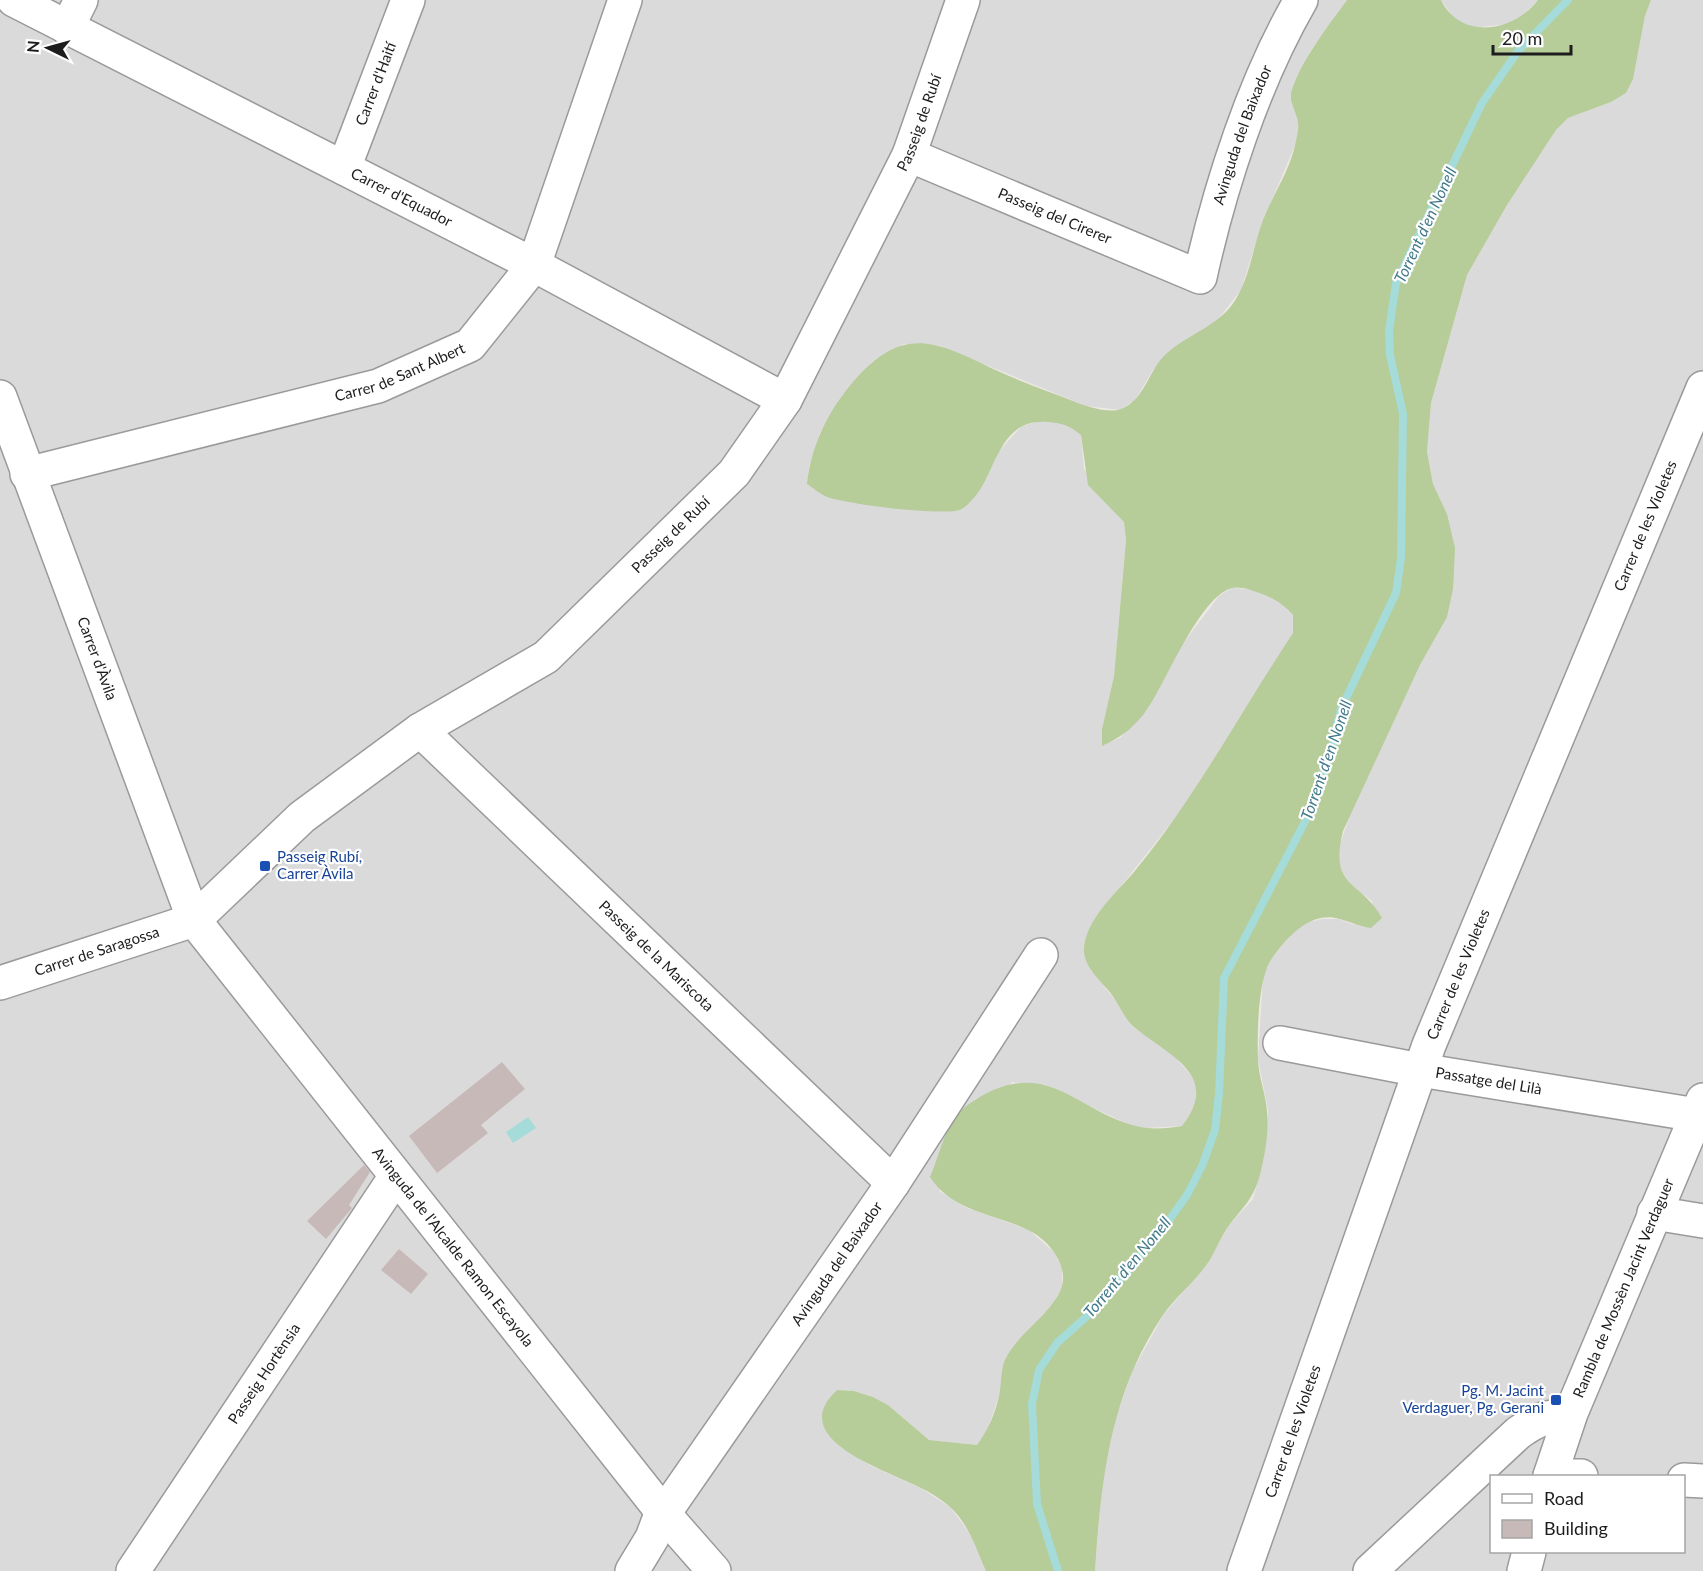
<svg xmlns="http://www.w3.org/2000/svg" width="1703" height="1571" viewBox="0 0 1703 1571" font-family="Lato,sans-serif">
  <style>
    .residential { fill: #dbdadb; fill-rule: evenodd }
    .forest { fill: #b6cc99 }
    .water { fill: #a5dbd8 }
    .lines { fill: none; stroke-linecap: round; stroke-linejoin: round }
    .stream { stroke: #a5dbd8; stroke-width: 8 }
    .building { fill: #c6b9b7 }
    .minor-casing { stroke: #9a9a9a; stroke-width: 36 }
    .minor { stroke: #fff; stroke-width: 33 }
    .transit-dot { fill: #1a4fb4; stroke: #fff; stroke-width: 2 }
    .labels { text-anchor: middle; stroke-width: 4.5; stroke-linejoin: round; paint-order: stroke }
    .street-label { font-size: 15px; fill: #1d1d1d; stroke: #fff }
    .transit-label { font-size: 15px; fill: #164399; stroke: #fff; text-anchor: start }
    .water-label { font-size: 16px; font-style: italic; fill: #417a8b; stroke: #fff }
  </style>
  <rect width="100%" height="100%" fill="#eee8e3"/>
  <path class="residential" d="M 0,0 L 1347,0 L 1312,49 L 1295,80 L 1290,96 L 1299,124 L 1296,143 L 1262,223 L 1241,290 L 1219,318 L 1153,370 L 1135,400 L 1120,410 L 1086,406 L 940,346 L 904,344 L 873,361 L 839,400 L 820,433 L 809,467 L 808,484 L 860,504 L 958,511 L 981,487 L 999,451 L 1021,427 L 1037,421 L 1054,422 L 1069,425 L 1081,435 L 1084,469 L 1124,522 L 1126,540 L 1114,676 L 1102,729 L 1103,745 L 1120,738 L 1147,710 L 1181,646 L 1219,596 L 1232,588 L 1249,589 L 1282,602 L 1293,615 L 1293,633 L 1187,803 L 1117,891 L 1086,937 L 1102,984 L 1124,1011 L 1132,1026 L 1174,1056 L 1196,1081 L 1197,1098 L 1192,1113 L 1182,1126 L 1145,1128 L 1130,1125 L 1046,1086 L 1012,1082 L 939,1191 L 967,1208 L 1029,1230 L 1055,1253 L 1062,1268 L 1062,1287 L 1054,1302 L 1006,1358 L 999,1396 L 987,1431 L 977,1445 L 929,1440 L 888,1405 L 873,1397 L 854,1391 L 837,1390 L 841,1447 L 871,1466 L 921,1488 L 951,1508 L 970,1534 L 986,1571 L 0,1571 Z
    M 1441,0 L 1538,0 L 1522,16 L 1507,24 L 1472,28 L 1456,21 Z
    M 1651,0 L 1703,0 L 1703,1571 L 1095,1571 L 1103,1472 L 1116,1416 L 1133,1370 L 1164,1314 L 1206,1266 L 1229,1225 L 1253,1199 L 1263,1161 L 1267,1127 L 1268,1110 L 1258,1059 L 1263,976 L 1270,961 L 1291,934 L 1305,923 L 1322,919 L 1339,919 L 1354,925 L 1373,902 L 1345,880 L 1338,864 L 1339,847 L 1350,815 L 1420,665 L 1438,633 L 1447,514 L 1433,484 L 1427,452 L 1431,403 L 1467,275 L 1507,205 L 1556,130 L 1568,118 L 1611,102 L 1626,93 L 1633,78 L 1645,16 ZM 1492,1476 L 1684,1476 L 1684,1552 L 1492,1552 Z"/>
  <path class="forest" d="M 1347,0 L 1441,0 C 1460,40 1513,33 1538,0 L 1651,0 L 1645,16 L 1633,79 L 1626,93 L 1611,102 L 1568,118 L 1556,130 L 1507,205 L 1467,275 L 1431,403 L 1427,452 L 1433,484 L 1447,514 L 1455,548 L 1453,589 L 1447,617 L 1420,665 L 1343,831 C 1329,890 1359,878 1382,918 L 1371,928 C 1359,926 1351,922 1340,919 C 1310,910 1286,938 1271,960 C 1258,979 1257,1034 1258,1058 C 1258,1076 1266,1094 1267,1112 C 1269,1133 1265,1154 1260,1175 C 1253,1199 1245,1205 1230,1224 C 1220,1237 1215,1254 1205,1267 C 1192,1284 1175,1298 1163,1315 C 1110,1394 1101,1479 1095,1571 L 986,1571 C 976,1549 969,1524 950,1507 C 941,1499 930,1492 919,1487 C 886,1470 784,1439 837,1390 L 854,1391 L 873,1397 L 888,1405 L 929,1440 L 977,1445 C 988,1430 995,1414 999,1396 C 1002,1383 1000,1367 1007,1356 C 1021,1331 1050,1315 1061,1289 C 1070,1266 1048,1239 1028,1230 C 993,1213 953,1212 930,1177 C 938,1159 943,1134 955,1118 C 962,1107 976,1099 987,1093 C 1049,1062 1078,1110 1132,1125 C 1149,1130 1165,1129 1182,1126 C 1222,1075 1169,1056 1134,1027 C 1125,1020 1117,1000 1108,990 C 1099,980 1085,966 1084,952 C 1083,922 1116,893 1134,872 C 1195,798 1240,713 1293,633 L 1293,615 C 1283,604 1274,598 1259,593 C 1252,590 1240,586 1232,588 C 1200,596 1166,682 1148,708 C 1136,726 1122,737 1102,746 L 1102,729 L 1114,676 L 1126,540 L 1124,522 L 1088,485 L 1081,435 C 1070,426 1063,423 1048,422 C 996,417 997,477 970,502 C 967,506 960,511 955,511 C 927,514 853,505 827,497 C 820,494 813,488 807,484 C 811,446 828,411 853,382 C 900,328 930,338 989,367 C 1016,380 1045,390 1073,401 C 1085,406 1109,414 1121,409 C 1145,400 1149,369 1166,354 C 1187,335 1215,327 1232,305 C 1250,280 1252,249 1263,220 C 1273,194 1291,169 1296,141 C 1297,136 1299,128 1298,123 C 1297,113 1289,102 1291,93 C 1299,63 1329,25 1347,0 Z"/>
  <path class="water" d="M 528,1117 L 536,1128 L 513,1143 L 506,1132 Z"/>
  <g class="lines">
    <path class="stream" d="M 1058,1571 L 1037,1504 L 1032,1404 L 1039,1370 L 1057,1343 L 1095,1309 L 1162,1230 L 1187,1195 L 1202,1166 L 1215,1130 L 1219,1093 L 1224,978 L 1312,808 L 1329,759 L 1341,709 L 1396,593 L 1401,558 L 1403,414 L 1390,355 L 1389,331 L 1396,283 L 1482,103 L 1518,51 L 1568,0"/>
  </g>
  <path class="building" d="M 502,1062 L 525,1089 L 481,1125 L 488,1133 L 437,1173 L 409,1136 Z
    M 364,1165 L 370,1172 L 349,1205 L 352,1208 L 326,1239 L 307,1221 Z
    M 399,1249 L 428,1274 L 411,1294 L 381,1270 Z"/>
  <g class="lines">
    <defs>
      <g id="minor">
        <path id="s1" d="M 14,0 L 534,265 L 785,400"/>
        <path d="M 67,28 L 81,0"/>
        <path id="s2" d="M 909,155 L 1200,277 C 1220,186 1254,81 1301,0"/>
        <path id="s3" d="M 344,168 L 408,0"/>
        <path id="s4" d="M 0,397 L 194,920 L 664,1514 L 714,1571"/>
        <path id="s5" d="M 27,474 L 378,386 L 470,345 L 534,265 L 625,0"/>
        <path id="s6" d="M 420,730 L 893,1183"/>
        <path id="s7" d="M 0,983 L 194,920 L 302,817 L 420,730 L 546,657 L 734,473 L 785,400 L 909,155 L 963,0"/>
        <path id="s8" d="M 1280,1043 L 1420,1070 L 1697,1115"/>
        <path d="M 1654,1213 L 1703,1221"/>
        <path id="s9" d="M 1550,1476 L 1571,1413 L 1703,1100"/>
        <path d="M 1550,1476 L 1581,1476"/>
        <path d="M 1684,1480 L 1703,1481"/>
        <path id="s10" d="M 133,1571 L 396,1176"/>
        <path id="s11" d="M 632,1571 L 652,1538 L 658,1522 L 893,1183 L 1041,955"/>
        <path id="s12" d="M 1244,1571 L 1429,1045 L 1703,388"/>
        <path d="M 1370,1571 L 1518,1433 C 1536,1420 1547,1415 1569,1417"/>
        <path d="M 1524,1571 L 1529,1552"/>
      </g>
    </defs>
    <use href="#minor" class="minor-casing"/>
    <use href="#minor" class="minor"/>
  </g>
  <g class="transit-dot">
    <rect x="259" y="860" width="12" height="12" rx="3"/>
    <rect x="1550" y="1394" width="12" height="12" rx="3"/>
  </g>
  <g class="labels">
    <g class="street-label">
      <text dy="5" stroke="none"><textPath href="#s3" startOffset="90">Carrer d'Haití</textPath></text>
      <text dy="5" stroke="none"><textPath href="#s7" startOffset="1306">Passeig de Rubí</textPath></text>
      <text dy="5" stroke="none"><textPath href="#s2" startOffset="464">Avinguda del Baixador</textPath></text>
      <text dy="5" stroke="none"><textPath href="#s1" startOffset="435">Carrer d'Equador</textPath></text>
      <text dy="5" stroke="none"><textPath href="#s2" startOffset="158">Passeig del Cirerer</textPath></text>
      <text dy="5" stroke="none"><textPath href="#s5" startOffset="387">Carrer de Sant Albert</textPath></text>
      <text dy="5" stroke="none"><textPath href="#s12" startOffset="1120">Carrer de les Violetes</textPath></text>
      <text dy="5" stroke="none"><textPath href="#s7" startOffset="820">Passeig de Rubí</textPath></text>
      <text dy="5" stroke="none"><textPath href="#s4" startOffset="279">Carrer d'Àvila</textPath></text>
      <text dy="5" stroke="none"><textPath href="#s7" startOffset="102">Carrer de Saragossa</textPath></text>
      <text dy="5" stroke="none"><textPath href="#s6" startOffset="327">Passeig de la Mariscota</textPath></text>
      <text dy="5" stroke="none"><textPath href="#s12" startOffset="634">Carrer de les Violetes</textPath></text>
      <text dy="5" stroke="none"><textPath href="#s8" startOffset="212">Passatge del Lilà</textPath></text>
      <text dy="5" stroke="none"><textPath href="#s4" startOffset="975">Avinguda de l'Alcalde Ramon Escayola</textPath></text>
      <text dy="5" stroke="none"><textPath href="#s11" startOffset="370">Avinguda del Baixador</textPath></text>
      <text dy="5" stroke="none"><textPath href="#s9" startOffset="202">Rambla de Mossèn Jacint Verdaguer</textPath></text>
      <text dy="5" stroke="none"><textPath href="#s10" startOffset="237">Passeig Hortènsia</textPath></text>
      <text dy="5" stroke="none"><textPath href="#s12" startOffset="148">Carrer de les Violetes</textPath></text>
    </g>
    <g class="transit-label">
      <text x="277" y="862">Passeig Rubí,<tspan x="277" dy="17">Carrer Àvila</tspan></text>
      <text x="1544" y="1396" text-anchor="end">Pg. M. Jacint<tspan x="1544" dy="17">Verdaguer, Pg. Gerani</tspan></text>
    </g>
    <g class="water-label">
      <text transform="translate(1425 225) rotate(-65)" y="6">Torrent d'en Nonell</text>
      <text transform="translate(1326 760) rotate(-71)" y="6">Torrent d'en Nonell</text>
      <text transform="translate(1127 1267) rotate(-50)" y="6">Torrent d'en Nonell</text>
    </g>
  </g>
  <rect x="1490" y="1475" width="195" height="78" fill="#ffffff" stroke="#a5a5a5" stroke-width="1.5"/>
  <rect x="1502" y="1494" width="30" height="9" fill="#ffffff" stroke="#a5a5a5" stroke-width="1.5"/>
  <text x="1544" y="1505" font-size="18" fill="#1d1d1d">Road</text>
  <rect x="1502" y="1520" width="30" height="18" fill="#c6b9b7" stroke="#a5a5a5" stroke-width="1.5"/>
  <text x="1544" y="1535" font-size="18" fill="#1d1d1d">Building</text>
  <g transform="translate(48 48) rotate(275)" stroke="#ffffff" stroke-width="4.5" paint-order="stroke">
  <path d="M0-4.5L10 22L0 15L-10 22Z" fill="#1d1d1d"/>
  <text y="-9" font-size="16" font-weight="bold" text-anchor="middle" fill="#1d1d1d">N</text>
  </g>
  <path d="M1493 45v9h78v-9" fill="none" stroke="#1d1d1d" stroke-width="3"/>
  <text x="1502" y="45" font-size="18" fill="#1d1d1d" stroke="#ffffff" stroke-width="4.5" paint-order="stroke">20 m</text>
</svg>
